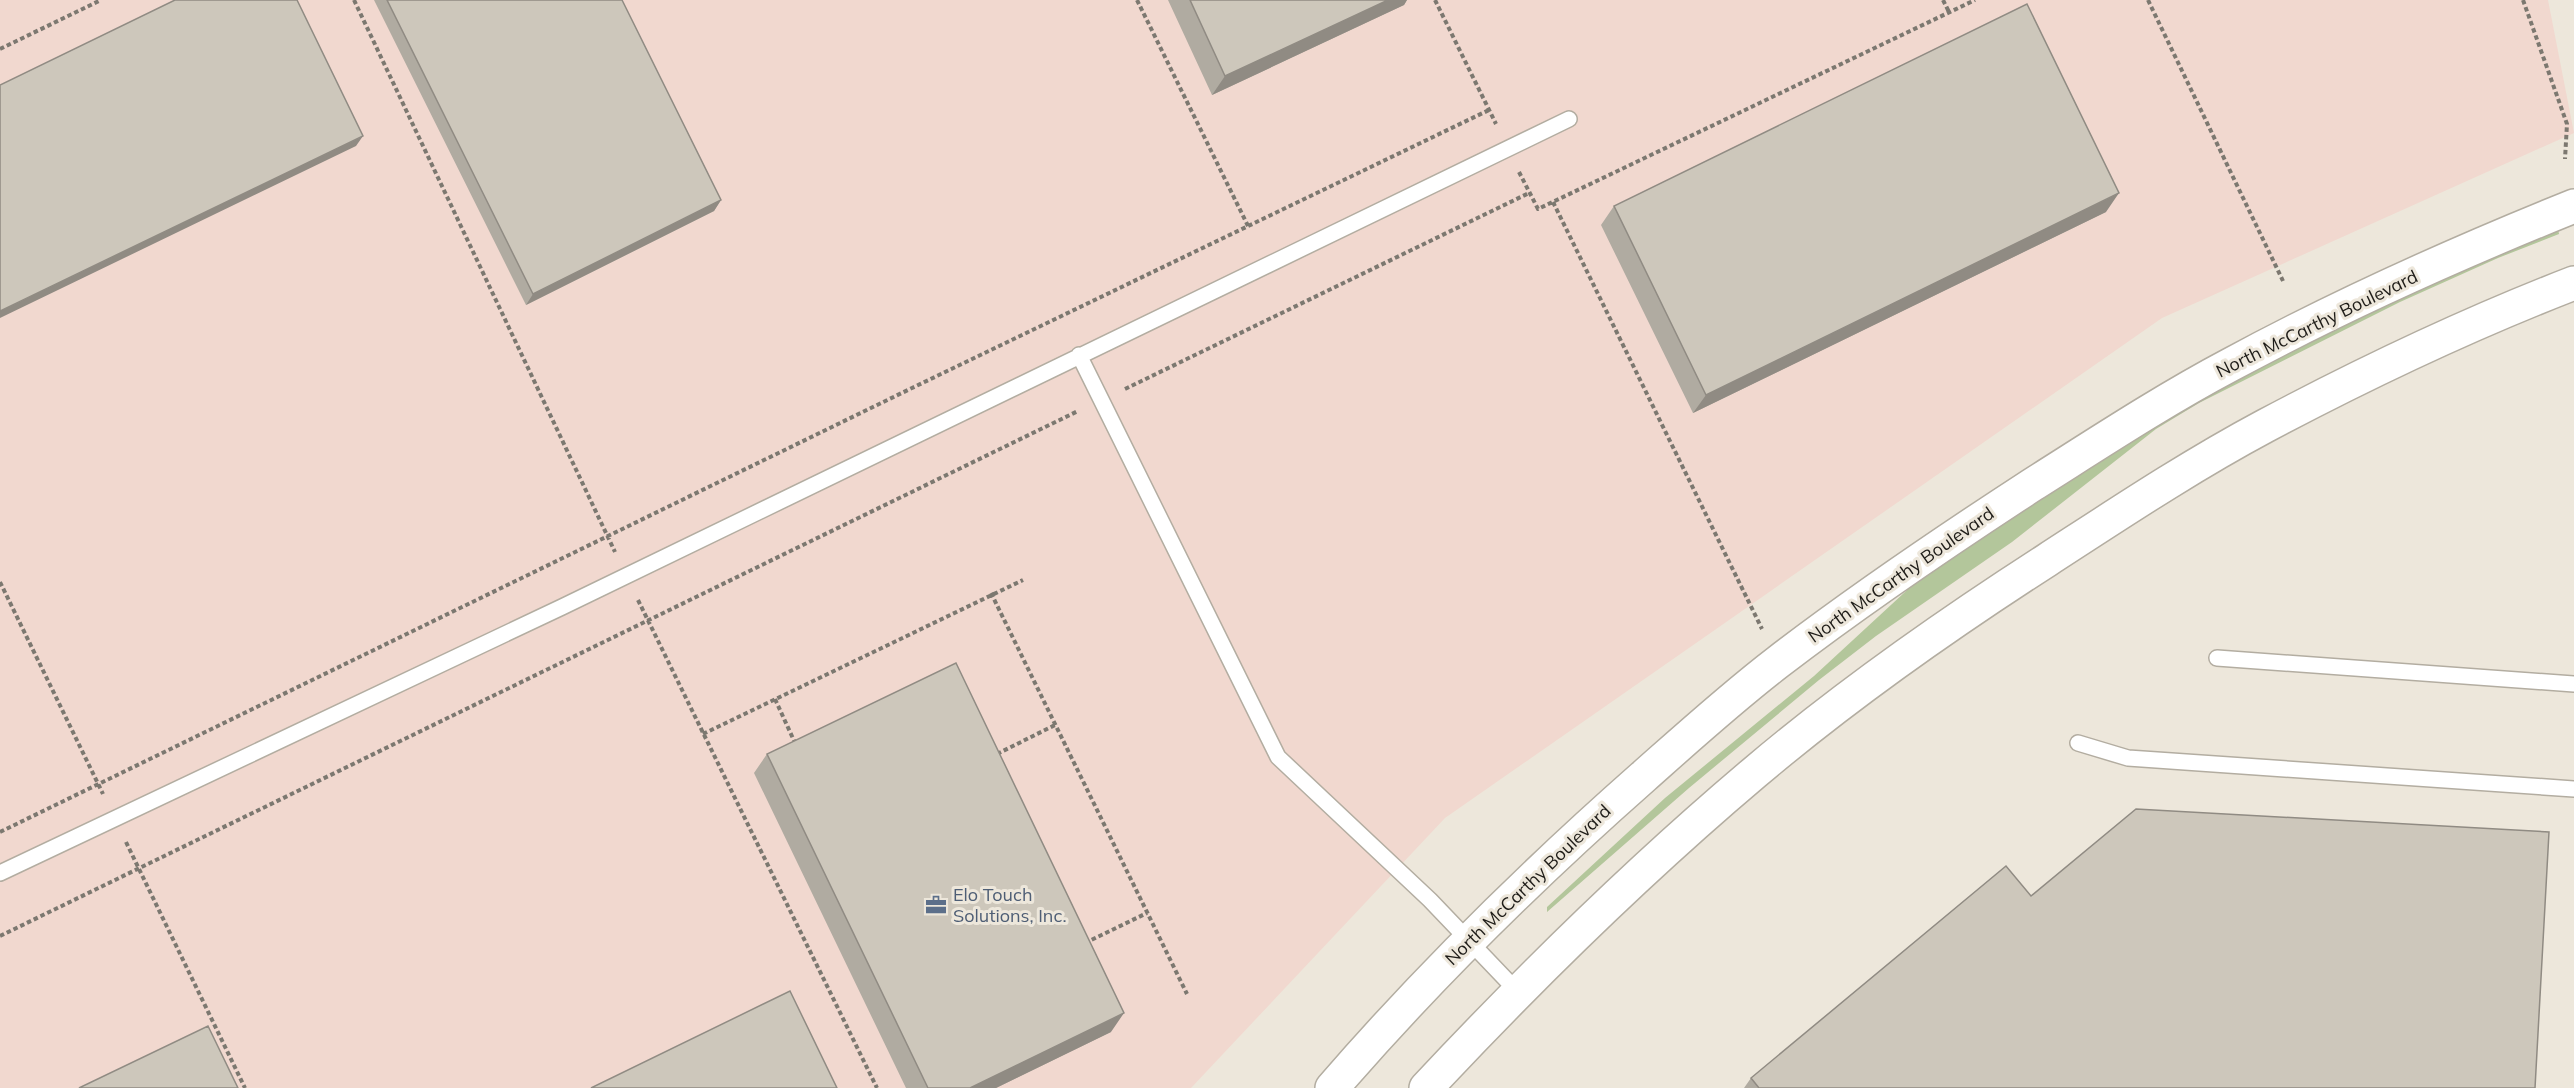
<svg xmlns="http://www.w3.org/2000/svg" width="2574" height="1088" viewBox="0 0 2574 1088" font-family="Mulish,sans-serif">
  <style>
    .commercial { fill: #f1d8cf }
    .green { fill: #b3c69b }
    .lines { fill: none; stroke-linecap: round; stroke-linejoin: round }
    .service-casing { stroke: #b3ada1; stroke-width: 18 }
    .secondary-casing { stroke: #b3ada1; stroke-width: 36 }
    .path { stroke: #7c7870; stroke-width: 4; stroke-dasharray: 4.5 3; stroke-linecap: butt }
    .service { stroke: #fff; stroke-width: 15 }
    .secondary { stroke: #fff; stroke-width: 33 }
    .wall { fill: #b0aba1 }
    .shaded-wall { fill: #908b83 }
    .building { fill: #cdc7bb; stroke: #908b83; stroke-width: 1.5 }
    .labels { text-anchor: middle; stroke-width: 6; stroke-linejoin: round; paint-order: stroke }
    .street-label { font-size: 18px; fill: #1e1c18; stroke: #ede7db }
    .service-label { font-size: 18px; fill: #4e5e75; stroke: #ede7db; text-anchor: start }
  </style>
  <rect width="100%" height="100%" fill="#ede7db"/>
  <path class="commercial" d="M 0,0 L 2548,0 L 2574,133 L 2162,318 L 1445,818 L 1191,1088 L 0,1088 Z"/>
  <path class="green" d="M 2558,228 L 2559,234 L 2498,258 L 2400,302 L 2199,403 L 2156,429 L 2012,542 L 1876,636 L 1819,680 L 1689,788 L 1547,912 L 1547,907 L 1665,798 L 1814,676 L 1931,568 L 2127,438 L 2382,303 Z"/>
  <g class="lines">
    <defs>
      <path id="service" d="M 1079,355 L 1278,757 L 1430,900 L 1517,991
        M 2217,658 L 2574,684
        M 2078,743 L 2128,758 L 2574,789
        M 0,873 L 562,607 L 1569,119"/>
      <path id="secondary" d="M 1332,1088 C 1428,977 1533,874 1643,777 C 1687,738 1731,698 1778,662 C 1860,599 1946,541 2032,485 C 2097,444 2162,401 2230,365 C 2341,305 2457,253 2574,206
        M 1426,1088 C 1530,977 1638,871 1754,773 C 1846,695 1946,625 2047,560 C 2118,514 2190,466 2265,426 C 2365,373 2468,324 2574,283"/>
    </defs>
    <use href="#service" class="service-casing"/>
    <use href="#secondary" class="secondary-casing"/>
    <path class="path" d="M 354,0 L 615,552
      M 1137,0 L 1248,226
      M 1435,0 L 1496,124
      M 1943,0 L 1949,12
      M 2148,0 L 2283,281
      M 2523,0 L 2567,124 L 2565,159
      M 0,49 L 101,0
      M 1519,172 L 1538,209 L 1975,0
      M 1553,202 L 1762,629
      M 1125,389 L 1529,193
      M 0,582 L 103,794
      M 991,593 L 1187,994
      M 638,600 L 877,1088
      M 775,699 L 796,745
      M 703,734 L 1023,580
      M 997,754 L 1055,725
      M 0,832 L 912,388 L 1489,110
      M 126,842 L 245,1088
      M 0,936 L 1078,411
      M 1085,943 L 1147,913"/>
    <use href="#service" class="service"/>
    <use href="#secondary" class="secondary"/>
  </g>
  <path class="wall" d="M 374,0 L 622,0 L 721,200 L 714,211 L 526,305 Z
    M 1168,0 L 1407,0 L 1404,5 L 1212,95 Z
    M 1614,206 L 2106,212 L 1693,413 L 1601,225 Z
    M 767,754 L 1111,1032 L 996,1088 L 906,1088 L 754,773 Z
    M 2031,896 L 2535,1088 L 1744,1088 L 1751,1078 Z"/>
  <path class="shaded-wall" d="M 1388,0 L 1407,0 L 1404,5 L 1212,95 L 1225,76 Z
    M 363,136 L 356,146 L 0,318 L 0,311 Z
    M 2119,193 L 2106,212 L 1693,413 L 1706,395 Z
    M 721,200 L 714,211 L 526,305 L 533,294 Z
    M 1124,1013 L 1111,1032 L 996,1088 L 970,1088 Z"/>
  <path class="building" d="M 175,0 L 297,0 L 363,136 L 0,311 L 0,85 Z
    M 387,0 L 622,0 L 721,200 L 533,294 Z
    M 1190,0 L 1388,0 L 1225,76 Z
    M 2027,4 L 2119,193 L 1706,395 L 1614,206 Z
    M 956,663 L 1124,1013 L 970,1088 L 928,1088 L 767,754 Z
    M 2136,809 L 2549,832 L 2535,1088 L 1759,1088 L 1751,1078 L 2006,866 L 2031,896 Z
    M 790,991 L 837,1088 L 591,1088 Z
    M 208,1026 L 238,1088 L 79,1088 Z"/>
  <defs>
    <symbol id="office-bare" viewBox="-9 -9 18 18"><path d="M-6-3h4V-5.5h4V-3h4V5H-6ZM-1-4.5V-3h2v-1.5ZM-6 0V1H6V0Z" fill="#5c6f8a" stroke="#ede7db" stroke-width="2.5" paint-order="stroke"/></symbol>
  </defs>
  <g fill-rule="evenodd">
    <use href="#office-bare" x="921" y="890" width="30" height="30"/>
  </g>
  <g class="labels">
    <g class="street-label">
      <text transform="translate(2317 324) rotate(-26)" y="6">North McCarthy Boulevard</text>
      <text transform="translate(1901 575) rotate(-35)" y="6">North McCarthy Boulevard</text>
      <text transform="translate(1528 885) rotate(-44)" y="6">North McCarthy Boulevard</text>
    </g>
    <g class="service-label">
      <text x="953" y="901">Elo Touch<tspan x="953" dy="21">Solutions, Inc.</tspan></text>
    </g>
  </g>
</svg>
